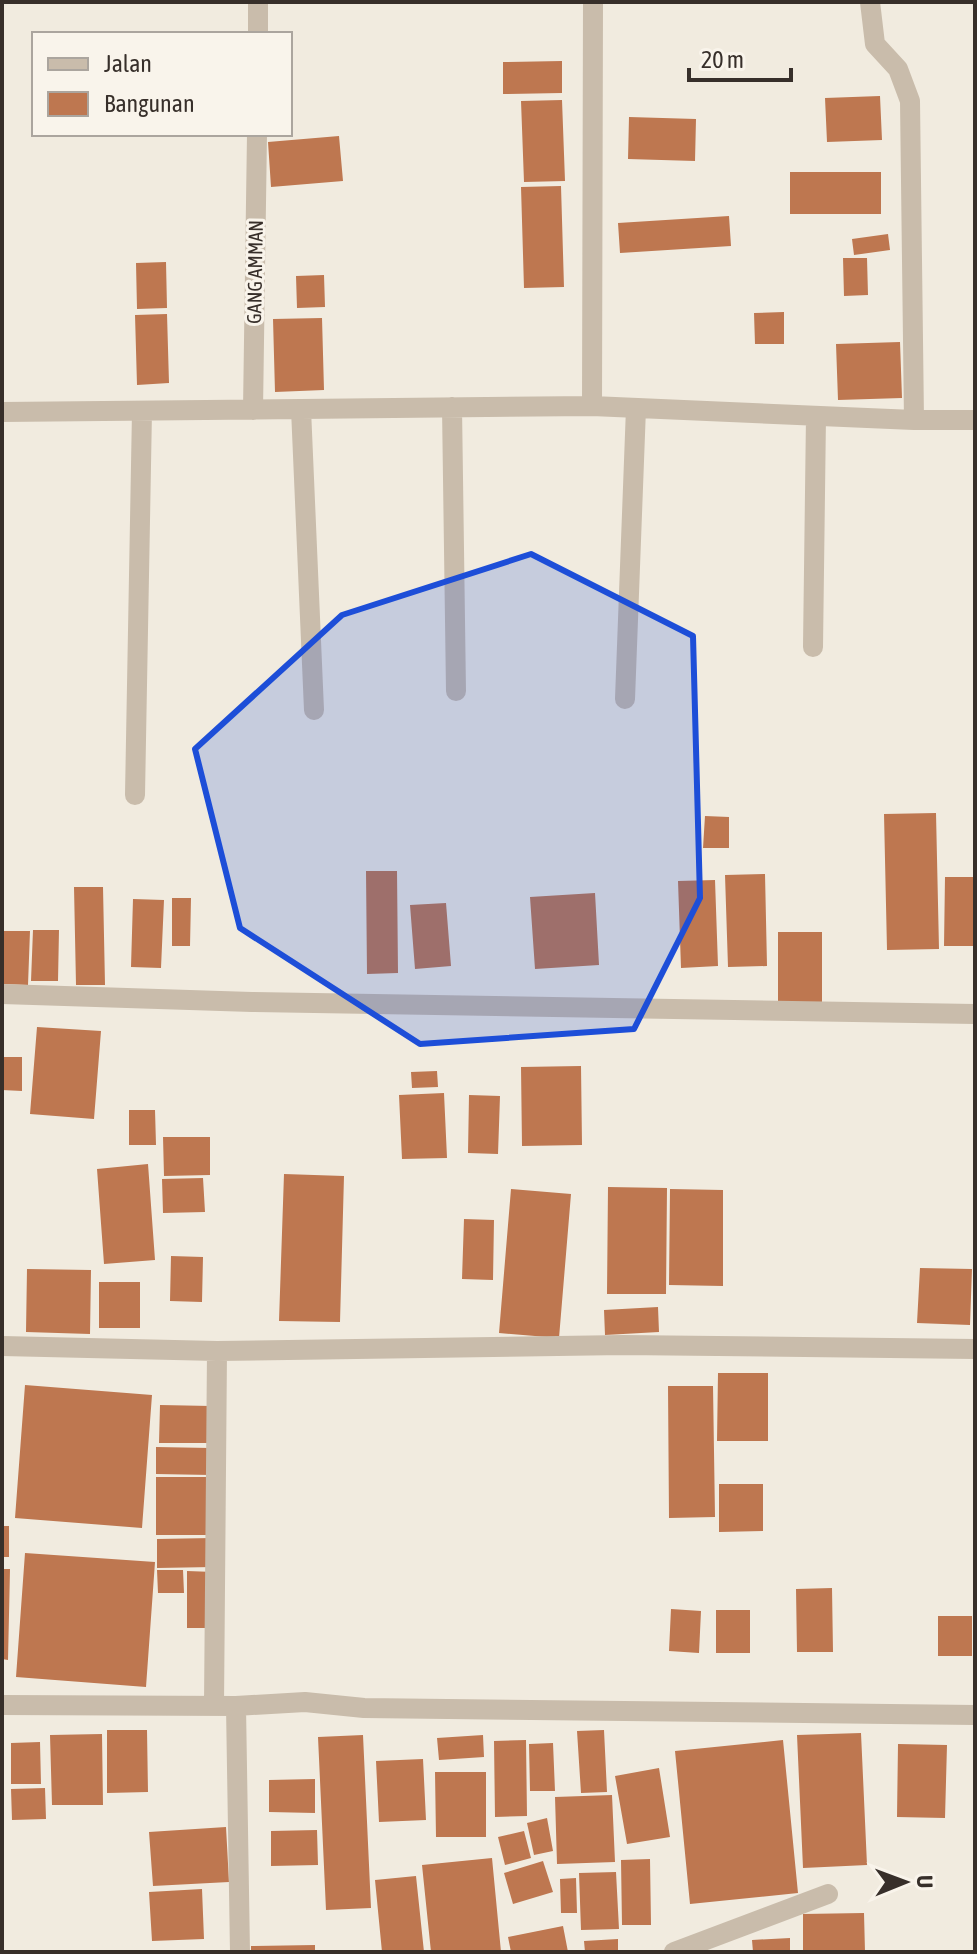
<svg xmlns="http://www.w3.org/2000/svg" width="977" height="1954" viewBox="0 0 977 1954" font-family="'Asap Condensed',sans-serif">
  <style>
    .building { fill: #be7750 }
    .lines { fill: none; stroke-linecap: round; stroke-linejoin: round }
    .minor { stroke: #c9bcab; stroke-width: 20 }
    .marked { fill: #1d4ed8; fill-opacity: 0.2; stroke: #1d4ed8; stroke-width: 6; stroke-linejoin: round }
    .labels { text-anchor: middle; stroke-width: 6; stroke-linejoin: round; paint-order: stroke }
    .street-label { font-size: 20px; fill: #372f2a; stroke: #f9f4eb }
  </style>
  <rect width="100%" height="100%" fill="#f1ebdf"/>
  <path class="building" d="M 562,61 L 562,93 L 503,94 L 503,62 Z
    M 880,96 L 882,140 L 827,142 L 825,98 Z
    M 562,100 L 565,181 L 524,182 L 521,101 Z
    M 629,117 L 696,119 L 695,161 L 628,159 Z
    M 339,136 L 343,181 L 271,187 L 268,142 Z
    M 790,172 L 881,172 L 881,214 L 790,214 Z
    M 561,186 L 564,287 L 524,288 L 521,187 Z
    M 729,216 L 731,246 L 620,253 L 618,223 Z
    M 888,234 L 890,250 L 854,255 L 852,239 Z
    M 843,258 L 867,258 L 868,295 L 844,296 Z
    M 166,262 L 167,308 L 137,309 L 136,263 Z
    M 324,275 L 325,307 L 297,308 L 296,276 Z
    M 784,312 L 784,344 L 755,344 L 754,313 Z
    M 167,314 L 169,383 L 137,385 L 135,315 Z
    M 322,318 L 324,390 L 275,392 L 273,319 Z
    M 900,342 L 902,398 L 838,400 L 836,344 Z
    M 936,813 L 939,949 L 887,950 L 884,814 Z
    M 705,816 L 729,817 L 729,848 L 703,848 Z
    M 366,871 L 397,871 L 398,973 L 367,974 Z
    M 765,874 L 767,966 L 728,967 L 725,875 Z
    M 945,877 L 975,877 L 975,946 L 944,946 Z
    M 715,880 L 718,966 L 681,968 L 678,881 Z
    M 74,887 L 103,887 L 105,985 L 76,985 Z
    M 595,893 L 599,965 L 535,969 L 530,897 Z
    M 172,898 L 191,898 L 190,946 L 172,946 Z
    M 133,899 L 164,900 L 161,968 L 131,967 Z
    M 446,903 L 451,966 L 415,969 L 410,905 Z
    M 33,930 L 59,930 L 58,981 L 31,981 Z
    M 2,931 L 30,931 L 28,985 L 2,984 Z
    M 778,932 L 822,932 L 822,1004 L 778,1004 Z
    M 37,1027 L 101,1031 L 94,1119 L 30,1114 Z
    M 2,1057 L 22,1057 L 22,1091 L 2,1090 Z
    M 581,1066 L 582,1145 L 522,1146 L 521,1067 Z
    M 437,1071 L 438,1087 L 412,1088 L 411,1072 Z
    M 444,1093 L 447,1158 L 402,1159 L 399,1095 Z
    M 469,1095 L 500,1096 L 498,1154 L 468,1153 Z
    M 129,1110 L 155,1110 L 156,1145 L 129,1145 Z
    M 163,1137 L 210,1137 L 210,1175 L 164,1176 Z
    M 148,1164 L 155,1260 L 104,1264 L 97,1169 Z
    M 284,1174 L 344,1176 L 340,1322 L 279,1321 Z
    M 203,1178 L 205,1212 L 163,1213 L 162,1179 Z
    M 608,1187 L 667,1188 L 666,1294 L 607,1294 Z
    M 511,1189 L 571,1194 L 559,1338 L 499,1333 Z
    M 670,1189 L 723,1190 L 723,1286 L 669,1285 Z
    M 464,1219 L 494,1220 L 493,1280 L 462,1279 Z
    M 171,1256 L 203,1257 L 202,1302 L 170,1301 Z
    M 920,1268 L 972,1269 L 970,1325 L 917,1323 Z
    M 27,1269 L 91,1270 L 90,1334 L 26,1332 Z
    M 99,1282 L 140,1282 L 140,1328 L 99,1328 Z
    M 658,1307 L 659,1332 L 605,1335 L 604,1310 Z
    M 718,1373 L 768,1373 L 768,1441 L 717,1441 Z
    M 25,1385 L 152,1395 L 142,1528 L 15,1518 Z
    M 668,1386 L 713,1386 L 715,1517 L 669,1518 Z
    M 160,1405 L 211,1406 L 211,1443 L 159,1443 Z
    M 156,1447 L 211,1448 L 211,1475 L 156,1474 Z
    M 156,1477 L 208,1477 L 207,1535 L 156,1535 Z
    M 719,1484 L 763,1484 L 763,1531 L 719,1532 Z
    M 2,1526 L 9,1526 L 9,1557 L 2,1557 Z
    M 212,1538 L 213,1567 L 157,1568 L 157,1539 Z
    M 25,1553 L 155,1562 L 146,1687 L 16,1677 Z
    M 2,1569 L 10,1569 L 8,1660 L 2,1659 Z
    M 157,1570 L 183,1570 L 184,1593 L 158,1593 Z
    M 187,1571 L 214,1572 L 214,1628 L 187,1628 Z
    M 832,1588 L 833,1652 L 797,1652 L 796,1589 Z
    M 671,1609 L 701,1611 L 699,1653 L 669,1651 Z
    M 716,1610 L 750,1610 L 750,1653 L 716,1653 Z
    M 938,1616 L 972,1616 L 972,1656 L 938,1656 Z
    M 107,1730 L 147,1730 L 148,1792 L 107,1793 Z
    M 604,1730 L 607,1792 L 581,1793 L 577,1731 Z
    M 861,1733 L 867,1865 L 803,1868 L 797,1735 Z
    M 102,1734 L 103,1805 L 52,1805 L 50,1735 Z
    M 363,1735 L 371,1908 L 326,1910 L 318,1737 Z
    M 483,1735 L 484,1757 L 439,1760 L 437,1738 Z
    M 526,1740 L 527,1816 L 495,1817 L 494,1741 Z
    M 783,1740 L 798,1893 L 690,1904 L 675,1751 Z
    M 40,1742 L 41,1784 L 11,1784 L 11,1743 Z
    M 553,1743 L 555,1791 L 530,1791 L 529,1744 Z
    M 898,1744 L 947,1745 L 945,1818 L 897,1817 Z
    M 423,1759 L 426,1820 L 379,1822 L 376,1761 Z
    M 659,1768 L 670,1837 L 627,1844 L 615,1776 Z
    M 435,1772 L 486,1772 L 486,1837 L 436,1837 Z
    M 315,1779 L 315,1813 L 269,1812 L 269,1780 Z
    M 45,1788 L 46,1819 L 12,1820 L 11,1789 Z
    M 612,1795 L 615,1862 L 557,1864 L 555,1797 Z
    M 547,1818 L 553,1851 L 534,1855 L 527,1823 Z
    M 226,1827 L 229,1882 L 153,1886 L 149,1832 Z
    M 317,1830 L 318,1865 L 271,1866 L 271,1831 Z
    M 524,1831 L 531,1858 L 505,1865 L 498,1837 Z
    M 492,1858 L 501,1952 L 431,1952 L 422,1865 Z
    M 650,1859 L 651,1925 L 622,1925 L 621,1860 Z
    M 543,1861 L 553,1892 L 513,1904 L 504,1873 Z
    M 616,1872 L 619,1929 L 581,1930 L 579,1873 Z
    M 416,1876 L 424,1952 L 382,1952 L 375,1880 Z
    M 576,1878 L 577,1913 L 561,1913 L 560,1879 Z
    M 202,1889 L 204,1939 L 152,1941 L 149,1892 Z
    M 864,1913 L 865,1952 L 803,1952 L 803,1914 Z
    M 563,1926 L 568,1952 L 511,1952 L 508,1937 Z
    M 790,1938 L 790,1952 L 753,1952 L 752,1940 Z
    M 618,1939 L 618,1952 L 585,1952 L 584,1941 Z
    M 315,1945 L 315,1952 L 251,1952 L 251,1946 Z"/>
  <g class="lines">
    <path class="minor" d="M 870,2 L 875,44 L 898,69 L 910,101 L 914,420
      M 258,34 L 258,2
      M 592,406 L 593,2
      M 452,407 L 456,691
      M 301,409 L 314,710
      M 253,410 L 257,134
      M 2,412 L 592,406 L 914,420 L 975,420
      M 813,647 L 816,416
      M 625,699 L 636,408
      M 135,795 L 142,411
      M 2,994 L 252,1002 L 975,1014
      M 2,1346 L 217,1351 L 623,1345 L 975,1349
      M 2,1705 L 236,1706 L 305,1702 L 364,1708 L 975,1715
      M 214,1706 L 217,1351
      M 236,1706 L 240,1952
      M 674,1952 L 828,1894"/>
  </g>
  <path class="marked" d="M 531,554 L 693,636 L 700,898 L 634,1029 L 420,1044 L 240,928 L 195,749 L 342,615 Z"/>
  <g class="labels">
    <g class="street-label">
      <text transform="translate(255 272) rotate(-89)" y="7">GANG AMMAN</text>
    </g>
  </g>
  <rect width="977" height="1954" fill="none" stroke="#372f2a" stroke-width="8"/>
  <rect x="32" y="32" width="260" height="104" fill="#f9f4eb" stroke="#aba59e" stroke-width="2"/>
  <rect x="48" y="58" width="40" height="12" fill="#c9bcab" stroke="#aba59e" stroke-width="2"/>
  <text x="104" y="72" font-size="24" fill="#372f2a">Jalan</text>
  <rect x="48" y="92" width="40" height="24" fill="#be7750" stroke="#aba59e" stroke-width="2"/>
  <text x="104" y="112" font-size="24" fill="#372f2a">Bangunan</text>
  <g transform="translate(905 1882) rotate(89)" stroke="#f9f4eb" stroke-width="6" paint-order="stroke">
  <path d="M0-6L14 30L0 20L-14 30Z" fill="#372f2a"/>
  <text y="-12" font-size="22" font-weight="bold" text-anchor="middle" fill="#372f2a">U</text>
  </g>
  <path d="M689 68v12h102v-12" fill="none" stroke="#372f2a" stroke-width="4"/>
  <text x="701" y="68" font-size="24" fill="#372f2a" stroke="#f9f4eb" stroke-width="6" paint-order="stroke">20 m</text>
</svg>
